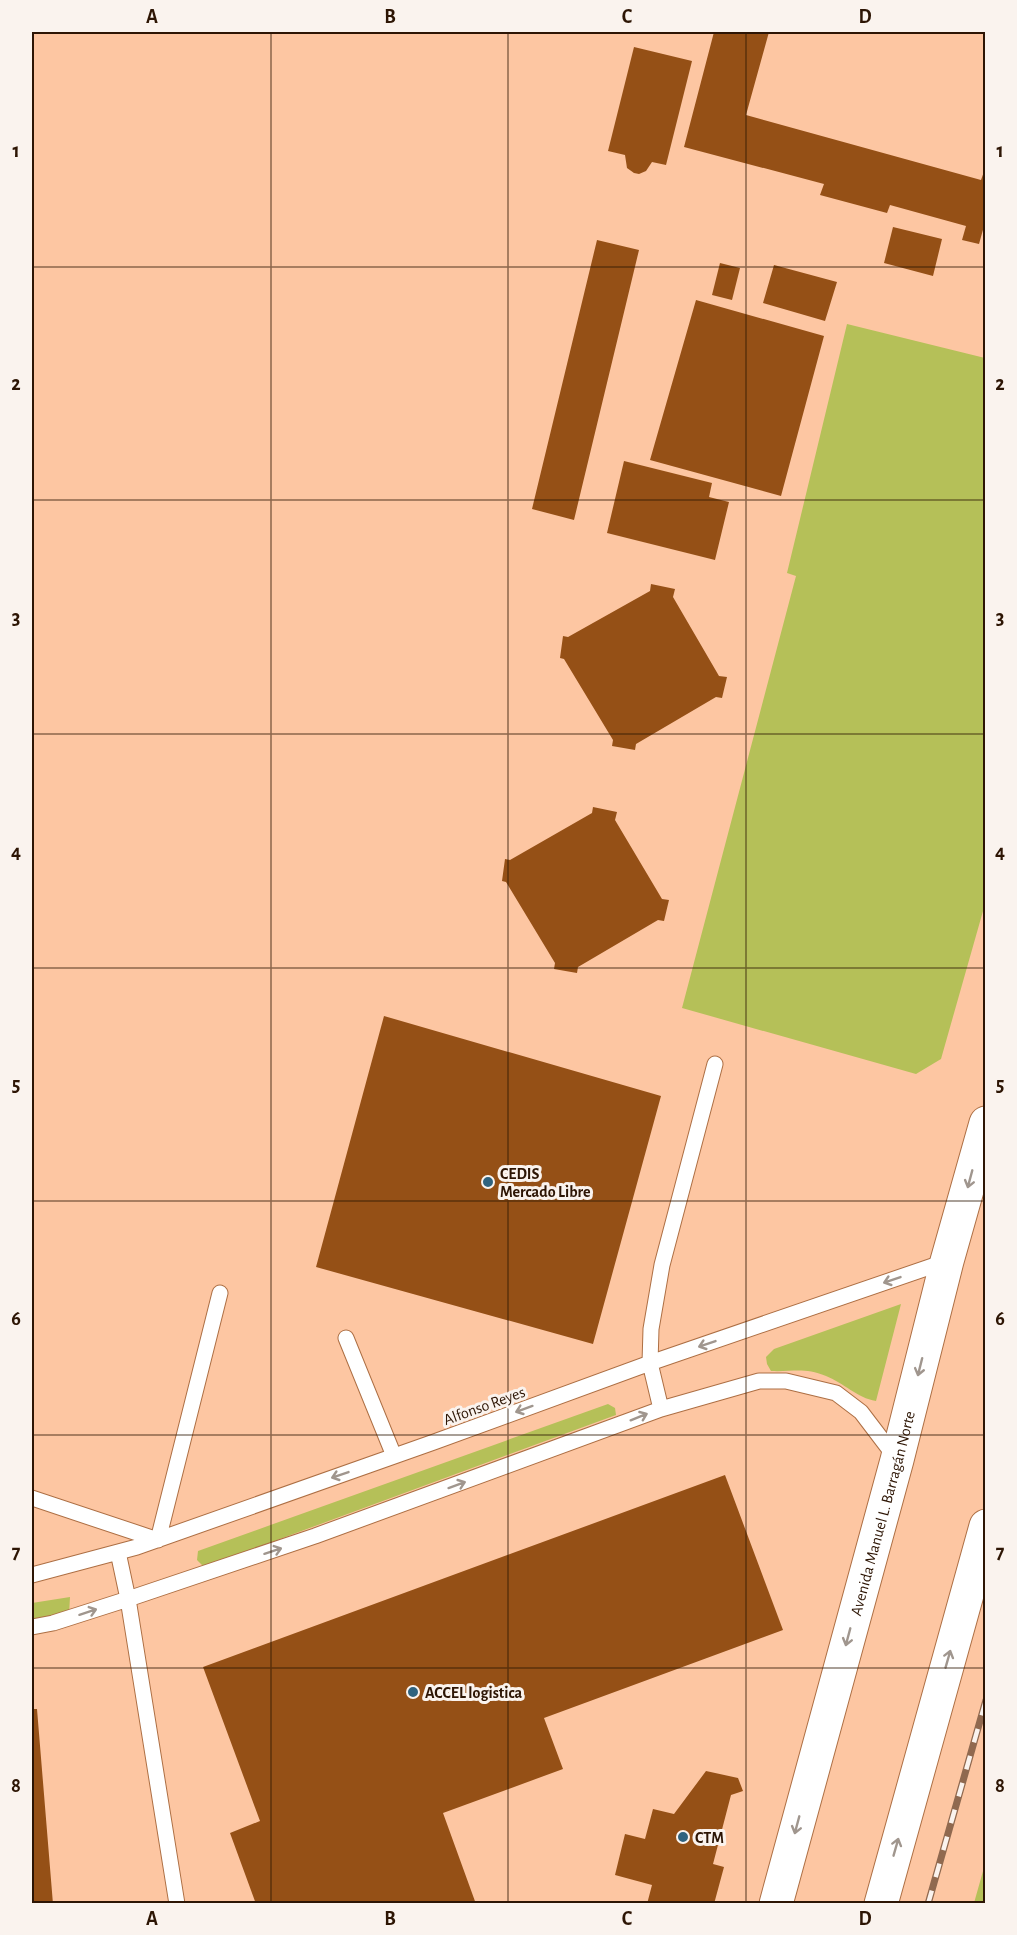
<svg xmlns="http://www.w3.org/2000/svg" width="1017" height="1935" viewBox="0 0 1017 1935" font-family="'Alegreya Sans',sans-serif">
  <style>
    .green { fill: #b5c058 }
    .building { fill: #955016 }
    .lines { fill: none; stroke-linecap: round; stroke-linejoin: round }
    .lane-casing { stroke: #ad6f44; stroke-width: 17 }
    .secondary-casing { stroke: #ad6f44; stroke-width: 35 }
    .lane { stroke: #fff; stroke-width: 15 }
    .secondary { stroke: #fff; stroke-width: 33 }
    .rail-casing { stroke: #90694f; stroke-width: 7 }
    .rail { stroke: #faf3ee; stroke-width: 4.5; stroke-dasharray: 14; stroke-linecap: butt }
    .oneway { stroke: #a0968e }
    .grid { fill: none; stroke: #2d1504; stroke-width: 1.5; stroke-opacity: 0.55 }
    .poi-dot { fill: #2f637f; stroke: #faf3ee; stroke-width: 2 }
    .labels { text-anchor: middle; stroke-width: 6; stroke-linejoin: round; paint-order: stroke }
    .poi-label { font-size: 16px; font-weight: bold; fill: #2d1504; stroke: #faf3ee; text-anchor: start }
    .street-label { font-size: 16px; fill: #2d1504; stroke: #faf3ee }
    .neatline { fill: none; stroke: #2d1504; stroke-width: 2 }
    .grid-label { font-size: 20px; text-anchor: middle; font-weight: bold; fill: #2d1504 }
  </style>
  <rect width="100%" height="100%" fill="#fdc6a2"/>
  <path class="green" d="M 847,324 L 985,358 L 985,904 L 941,1059 L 916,1074 L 682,1008 L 796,576 L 787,573 Z
    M 901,1304 L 876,1401 C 857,1398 844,1383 826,1376 C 804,1367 793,1372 771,1371 L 767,1364 L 766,1357 L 774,1349 Z
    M 608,1404 L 615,1408 L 616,1415 L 204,1567 L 197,1560 L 198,1551 Z
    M 70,1597 L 69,1615 L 32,1623 L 32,1603 Z
    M 985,1864 L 985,1903 L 974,1903 Z"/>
  <path class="building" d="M 714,32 L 769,32 L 746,115 L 981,180 L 986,166 L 986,219 L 979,244 L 962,240 L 966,226 L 890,205 L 887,213 L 820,195 L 824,184 L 684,147 Z
    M 634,47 L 692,61 L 666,165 L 652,162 L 646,171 L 639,174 L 634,173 L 627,168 L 625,155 L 608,151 Z
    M 893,227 L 942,239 L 933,276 L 884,263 Z
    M 597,240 L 639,250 L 574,520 L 532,509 Z
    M 720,263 L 740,268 L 732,300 L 712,295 Z
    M 774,265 L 837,282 L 825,321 L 763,303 Z
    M 696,300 L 824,336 L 781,496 L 650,460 Z
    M 624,461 L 712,483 L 709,497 L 729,502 L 715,560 L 607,533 Z
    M 651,584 L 675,589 L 673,597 L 719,676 L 727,677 L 722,698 L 716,697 L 636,744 L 635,750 L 612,746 L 613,740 L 564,659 L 560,658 L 563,636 L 568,637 L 650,591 Z
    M 593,807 L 617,812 L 615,820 L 662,899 L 669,900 L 664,921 L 658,920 L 578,967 L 577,973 L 554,969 L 555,963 L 506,882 L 502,881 L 505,859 L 510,860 L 592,813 Z
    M 384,1016 L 661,1096 L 593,1344 L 316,1267 Z
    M 725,1475 L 783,1630 L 544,1718 L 563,1769 L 443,1813 L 476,1904 L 256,1904 L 230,1833 L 260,1821 L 203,1667 Z
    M 32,1709 L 37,1709 L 53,1904 L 32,1904 Z
    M 706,1771 L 738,1778 L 743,1791 L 731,1795 L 713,1864 L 724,1867 L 714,1904 L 647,1904 L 652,1885 L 615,1875 L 625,1834 L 645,1839 L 653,1809 L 674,1814 Z"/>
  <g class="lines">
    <defs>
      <path id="lane" d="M 346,1338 L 394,1456
        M 661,1409 L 650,1363 L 651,1329 L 662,1265 L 715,1064
        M 32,1498 L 158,1540 L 220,1293
        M 118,1552 L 128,1599 L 177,1904
        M 32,1575 L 137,1547 L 434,1442 L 650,1363 L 947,1261
        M 32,1627 L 53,1623 L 128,1599 L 315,1536 L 661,1409 L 759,1381 L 786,1381 L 836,1393 L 861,1412 L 896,1458"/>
      <g id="secondary">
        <path id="s1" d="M 776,1904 L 897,1460 L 947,1261 L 986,1123"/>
        <path d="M 881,1904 L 986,1526"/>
      </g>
    </defs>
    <use href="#lane" class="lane-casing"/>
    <use href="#secondary" class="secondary-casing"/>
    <use href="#lane" class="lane"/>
    <use href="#secondary" class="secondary"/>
    <defs>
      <path id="rail" d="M 928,1904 L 986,1700"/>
    </defs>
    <use href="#rail" class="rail-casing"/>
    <use href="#rail" class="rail"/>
  </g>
  <defs><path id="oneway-shaft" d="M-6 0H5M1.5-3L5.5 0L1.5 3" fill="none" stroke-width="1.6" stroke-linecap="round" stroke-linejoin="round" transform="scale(1.5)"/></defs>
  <g class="oneway">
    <use href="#oneway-shaft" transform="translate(970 1179) rotate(105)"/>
    <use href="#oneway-shaft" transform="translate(892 1280) rotate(161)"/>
    <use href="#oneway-shaft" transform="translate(707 1344) rotate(161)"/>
    <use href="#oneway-shaft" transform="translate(920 1367) rotate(104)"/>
    <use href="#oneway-shaft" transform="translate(524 1409) rotate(160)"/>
    <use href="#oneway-shaft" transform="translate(639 1417) rotate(-22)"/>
    <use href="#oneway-shaft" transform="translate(340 1475) rotate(161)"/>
    <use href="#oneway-shaft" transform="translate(457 1485) rotate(-20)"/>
    <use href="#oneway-shaft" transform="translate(273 1551) rotate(-18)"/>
    <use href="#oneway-shaft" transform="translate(88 1612) rotate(-18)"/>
    <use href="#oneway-shaft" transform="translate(848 1637) rotate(105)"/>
    <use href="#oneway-shaft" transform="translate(948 1659) rotate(-74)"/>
    <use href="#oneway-shaft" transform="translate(797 1825) rotate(105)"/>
    <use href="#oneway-shaft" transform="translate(896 1847) rotate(-74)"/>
  </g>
  <path class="grid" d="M 271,32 L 271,1904M 508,32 L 508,1904M 746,32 L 746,1904M 32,267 L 986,267M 32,500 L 986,500M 32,734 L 986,734M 32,968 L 986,968M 32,1201 L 986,1201M 32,1435 L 986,1435M 32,1668 L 986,1668"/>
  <g class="poi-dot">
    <circle cx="488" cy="1182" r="6"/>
    <circle cx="413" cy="1692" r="6"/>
    <circle cx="683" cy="1837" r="6"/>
  </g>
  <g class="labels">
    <g class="poi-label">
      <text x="500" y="1179">CEDIS<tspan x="500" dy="18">Mercado Libre</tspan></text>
      <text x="425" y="1698">ACCEL logistica</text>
      <text x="695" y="1843">CTM</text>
    </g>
    <g class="street-label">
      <text transform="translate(484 1405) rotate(-20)" y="6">Alfonso Reyes</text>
      <text dy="6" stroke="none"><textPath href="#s1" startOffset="405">Avenida Manuel L. Barragán Norte</textPath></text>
    </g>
  </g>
  <rect width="1017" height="1935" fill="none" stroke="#faf3ee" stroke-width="66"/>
  <rect x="33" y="33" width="951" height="1869" class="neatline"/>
  <g class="grid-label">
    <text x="152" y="23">A</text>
    <text x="390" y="23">B</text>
    <text x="627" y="23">C</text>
    <text x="865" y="23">D</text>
    <text x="16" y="157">1</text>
    <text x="1000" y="157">1</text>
    <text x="16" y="390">2</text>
    <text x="1000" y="390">2</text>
    <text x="16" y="624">3</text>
    <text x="1000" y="624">3</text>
    <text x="16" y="858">4</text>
    <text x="1000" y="858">4</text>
    <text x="16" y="1091">5</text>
    <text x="1000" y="1091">5</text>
    <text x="16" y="1325">6</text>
    <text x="1000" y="1325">6</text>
    <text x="16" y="1558">7</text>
    <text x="1000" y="1558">7</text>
    <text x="16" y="1792">8</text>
    <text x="1000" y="1792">8</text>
    <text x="152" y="1925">A</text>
    <text x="390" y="1925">B</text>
    <text x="627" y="1925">C</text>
    <text x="865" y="1925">D</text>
  </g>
</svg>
